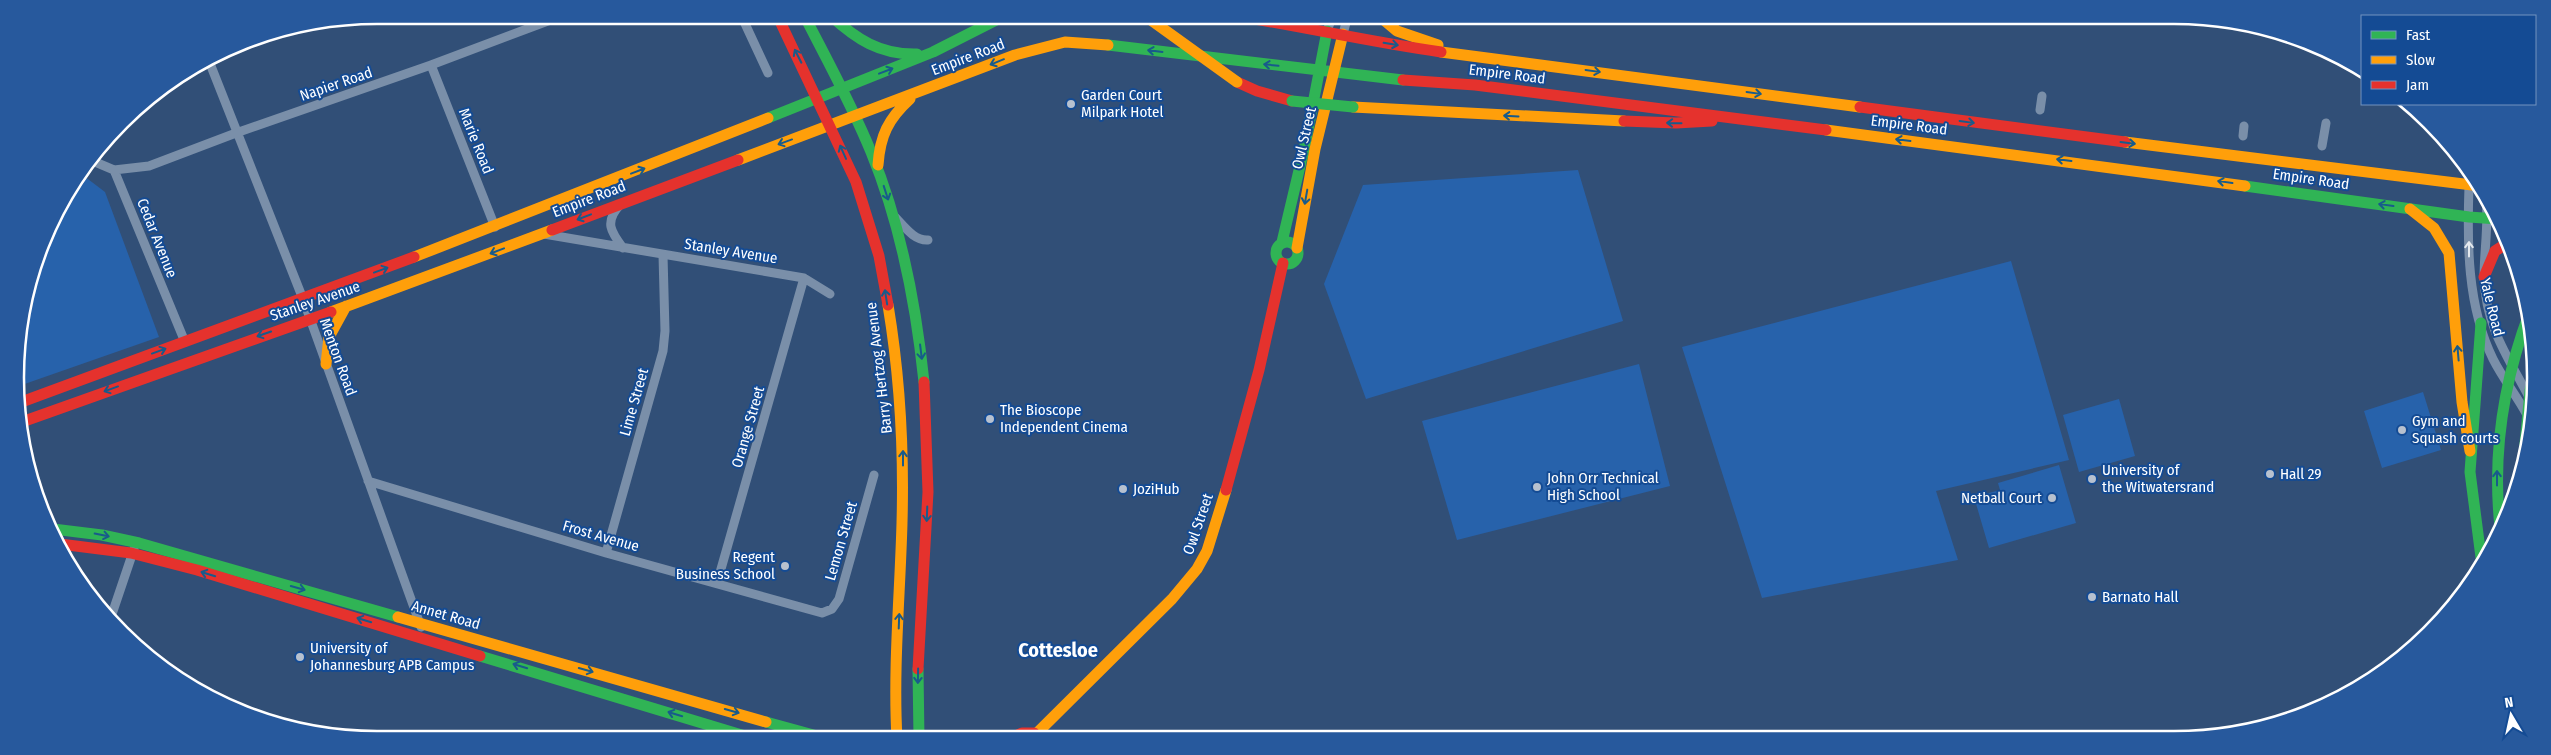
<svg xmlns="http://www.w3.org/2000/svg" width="2551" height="755" viewBox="0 0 2551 755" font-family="'Fira Sans Condensed',sans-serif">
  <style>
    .green { fill: #2762ab }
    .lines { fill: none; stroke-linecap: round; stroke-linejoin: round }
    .street { stroke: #7a8fa9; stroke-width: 9 }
    .fast { stroke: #30b455; stroke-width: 11 }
    .slow { stroke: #ff9f0a; stroke-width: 11 }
    .jam { stroke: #e5322d; stroke-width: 11 }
    .fast-bridge { stroke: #30b455; stroke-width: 11 }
    .slow-bridge { stroke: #ff9f0a; stroke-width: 11 }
    .oneway { stroke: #185b8b }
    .oneway2 { stroke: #e4e9ee }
    .poi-dot { fill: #b7c1cf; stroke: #144b94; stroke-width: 2 }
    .labels { text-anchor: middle; stroke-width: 4; stroke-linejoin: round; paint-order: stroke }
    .street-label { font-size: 15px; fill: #fff; stroke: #144b94 }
    .poi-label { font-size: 15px; fill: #fff; stroke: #144b94; text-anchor: start }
    .district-label { font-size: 20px; font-weight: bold; fill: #fff; stroke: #144b94 }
    .rim { fill: none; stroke: #fff; stroke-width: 2.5 }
  </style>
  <rect width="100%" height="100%" fill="#314f77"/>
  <path class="green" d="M 1578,170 L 1623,321 L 1366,399 L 1324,284 L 1363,185 Z
    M 80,173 L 105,192 L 159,337 L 16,387 L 18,330 L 53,217 Z
    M 2011,261 L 2069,460 L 1936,491 L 1958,560 L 1762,598 L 1682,347 Z
    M 1639,364 L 1670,486 L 1457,540 L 1422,421 Z
    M 2423,392 L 2441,450 L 2382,468 L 2364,411 Z
    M 2119,399 L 2135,456 L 2079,472 L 2063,415 Z
    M 2059,465 L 2076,523 L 1989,548 L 1974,497 L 2000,490 L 1998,483 Z"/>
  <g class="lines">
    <path class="street" d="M 741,15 L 768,73
      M 1327,31 L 1333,15
      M 1343,34 L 1348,15
      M 209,61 L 303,299 L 421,627
      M 431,65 L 495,227
      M 2040,110 L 2042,96
      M 2243,136 L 2244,126
      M 2322,146 L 2326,123
      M 88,159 L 114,170 L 185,342
      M 114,170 L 149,166 L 236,133 L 431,65 L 564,15
      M 2469,186 C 2467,243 2467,306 2493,359 C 2503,379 2517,396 2527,415
      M 2486,197 C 2489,224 2484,250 2484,278 C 2486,326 2506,354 2528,395
      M 620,205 C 604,222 611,232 623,248
      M 894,216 C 904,226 914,241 928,240
      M 544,234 L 804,278 L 830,294
      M 368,481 L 606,553 L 822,613 L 832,609 L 839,599 L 874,475
      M 606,553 L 663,351 L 665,331 L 663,255
      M 717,583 L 804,278
      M 110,620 L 134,549"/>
    <path class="fast" d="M 804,15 C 827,60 852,105 871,152 C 901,225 916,304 924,382
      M 830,15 C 856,39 880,55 917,54
      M 1108,45 L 1403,80
      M 768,118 L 933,52 L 1006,15
      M 2245,186 L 2469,217 L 2498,219
      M1276 253a11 11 0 1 1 22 0a11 11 0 1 1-22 0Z
      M 1282,242 L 1305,145 L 1327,31
      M 2481,323 L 2470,472 L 2482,565
      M 53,529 L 102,535 L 139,543 L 398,617
      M 480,656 L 755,739
      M 918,669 L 919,739
      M 766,722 L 828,739"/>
    <path class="slow" d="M 1378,15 L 1397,31 L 1438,45
      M 1441,52 L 1860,107
      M 1353,107 L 1624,121
      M 1826,130 L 2245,186
      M 2125,142 L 2480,186
      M 738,160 L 1015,55 L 1065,42 L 1108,45
      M 878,165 C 880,136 888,119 910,99
      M 2410,209 L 2434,228 L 2449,253 L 2462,402 L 2470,451
      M 1297,248 L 1315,149 L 1343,34
      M 414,257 L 768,118
      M 888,305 C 900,377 904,450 902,523 C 900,596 893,667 897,739
      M 331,312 L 552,230
      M 326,364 L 329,337 L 346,306
      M 398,617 L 766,722
      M 1031,739 L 1172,599 L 1197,569 L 1207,551 L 1226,490"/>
    <path class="jam" d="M 777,15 L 856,182 L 879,256 L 888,305
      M 1230,15 C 1301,26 1370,42 1441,52
      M 1403,80 L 1475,85 L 1826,130
      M 1237,82 L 1257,91 L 1292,101
      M 1860,107 L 2125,142
      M 1624,121 L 1676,123 L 1712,121
      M 552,230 L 738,160
      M 2484,277 L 2495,251 L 2509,242
      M 16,404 L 414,257
      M 19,423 L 331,312
      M 1226,490 L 1259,370 L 1283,263
      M 60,544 L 131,553 L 197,570 L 480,656
      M 918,669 L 928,492 L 924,382
      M 1009,739 L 1022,733 L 1034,733"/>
    <path class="fast-bridge" d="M 1292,101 L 1353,107
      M 2523,465 L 2530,391 L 2535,372
      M 2500,527 C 2492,452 2503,382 2530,311"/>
    <path class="slow-bridge" d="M 1144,15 L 1237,82"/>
  </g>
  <defs><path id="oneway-shaft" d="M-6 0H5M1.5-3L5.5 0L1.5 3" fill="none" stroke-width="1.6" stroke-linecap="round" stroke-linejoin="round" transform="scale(1.25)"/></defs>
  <g class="oneway">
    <use href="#oneway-shaft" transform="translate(1391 44) rotate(9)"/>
    <use href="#oneway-shaft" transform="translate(1155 51) rotate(-173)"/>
    <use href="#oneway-shaft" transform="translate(798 56) rotate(-117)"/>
    <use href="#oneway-shaft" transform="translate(997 62) rotate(158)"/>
    <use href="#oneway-shaft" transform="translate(1271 65) rotate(-174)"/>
    <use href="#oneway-shaft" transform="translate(886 71) rotate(-21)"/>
    <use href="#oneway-shaft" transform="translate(1593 71) rotate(8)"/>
    <use href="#oneway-shaft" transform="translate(1754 93) rotate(8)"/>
    <use href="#oneway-shaft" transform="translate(1511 116) rotate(-177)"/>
    <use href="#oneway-shaft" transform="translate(1967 122) rotate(8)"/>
    <use href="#oneway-shaft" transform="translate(1674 123) rotate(-179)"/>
    <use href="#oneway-shaft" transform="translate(1903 140) rotate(-173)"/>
    <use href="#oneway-shaft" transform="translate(785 142) rotate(160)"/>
    <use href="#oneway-shaft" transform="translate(2128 143) rotate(7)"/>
    <use href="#oneway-shaft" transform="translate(843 152) rotate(-114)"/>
    <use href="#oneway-shaft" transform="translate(2064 160) rotate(-173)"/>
    <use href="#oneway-shaft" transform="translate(638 171) rotate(-21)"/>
    <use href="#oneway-shaft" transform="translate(2225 182) rotate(-172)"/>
    <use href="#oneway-shaft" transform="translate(886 193) rotate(72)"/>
    <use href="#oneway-shaft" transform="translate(1306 197) rotate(100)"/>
    <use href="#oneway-shaft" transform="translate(2386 205) rotate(-172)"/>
    <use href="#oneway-shaft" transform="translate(584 217) rotate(159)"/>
    <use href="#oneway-shaft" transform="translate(497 251) rotate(159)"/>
    <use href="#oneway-shaft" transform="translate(381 270) rotate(-20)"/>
    <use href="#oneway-shaft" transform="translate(886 297) rotate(-99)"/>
    <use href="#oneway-shaft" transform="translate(264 334) rotate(161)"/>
    <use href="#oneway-shaft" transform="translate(159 351) rotate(-20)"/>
    <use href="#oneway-shaft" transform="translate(921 352) rotate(83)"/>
    <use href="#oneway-shaft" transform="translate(2458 353) rotate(-95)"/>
    <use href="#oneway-shaft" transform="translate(111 389) rotate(160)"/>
    <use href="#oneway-shaft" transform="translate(903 458) rotate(-90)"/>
    <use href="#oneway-shaft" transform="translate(2497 478) rotate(-90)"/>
    <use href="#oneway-shaft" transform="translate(927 514) rotate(92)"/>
    <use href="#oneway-shaft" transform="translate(102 535) rotate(11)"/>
    <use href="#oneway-shaft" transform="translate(208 574) rotate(-163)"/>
    <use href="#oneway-shaft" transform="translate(298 588) rotate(16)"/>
    <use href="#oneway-shaft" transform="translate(364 620) rotate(-163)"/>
    <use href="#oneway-shaft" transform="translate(899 621) rotate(-88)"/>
    <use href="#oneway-shaft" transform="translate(520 666) rotate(-163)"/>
    <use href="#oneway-shaft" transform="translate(586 670) rotate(16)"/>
    <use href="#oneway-shaft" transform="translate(918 676) rotate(91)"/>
    <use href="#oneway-shaft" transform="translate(732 711) rotate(16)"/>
    <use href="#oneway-shaft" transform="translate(675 714) rotate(-163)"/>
  </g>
  <use class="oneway2" href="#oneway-shaft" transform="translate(2469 249) rotate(-90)"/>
  <g class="poi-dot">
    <circle cx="1071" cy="104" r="5"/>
    <circle cx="990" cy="419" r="5"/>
    <circle cx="2402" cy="430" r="5"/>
    <circle cx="2270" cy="474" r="5"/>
    <circle cx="2092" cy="479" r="5"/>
    <circle cx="1537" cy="487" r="5"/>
    <circle cx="1123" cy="489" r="5"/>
    <circle cx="2052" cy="498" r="5"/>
    <circle cx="785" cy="566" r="5"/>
    <circle cx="2092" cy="597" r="5"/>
    <circle cx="300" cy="657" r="5"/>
  </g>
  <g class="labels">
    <g class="street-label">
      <text transform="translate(968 57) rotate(-21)" y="5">Empire Road</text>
      <text transform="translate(1507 74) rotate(7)" y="5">Empire Road</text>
      <text transform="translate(336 84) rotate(-19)" y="5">Napier Road</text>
      <text transform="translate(1909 125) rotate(7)" y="5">Empire Road</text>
      <text transform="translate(1304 138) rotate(-77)" y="5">Owl Street</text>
      <text transform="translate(476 141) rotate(68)" y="5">Marie Road</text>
      <text transform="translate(2311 179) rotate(8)" y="5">Empire Road</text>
      <text transform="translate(589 199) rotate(-21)" y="5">Empire Road</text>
      <text transform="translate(157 238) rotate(68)" y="5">Cedar Avenue</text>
      <text transform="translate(731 251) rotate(9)" y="5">Stanley Avenue</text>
      <text transform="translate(315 301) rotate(-19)" y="5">Stanley Avenue</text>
      <text transform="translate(2492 307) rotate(76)" y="5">Yale Road</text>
      <text transform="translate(338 357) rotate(70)" y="5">Menton Road</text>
      <text transform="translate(879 368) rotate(-97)" y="5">Barry Hertzog Avenue</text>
      <text transform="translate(634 402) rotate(-74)" y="5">Lime Street</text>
      <text transform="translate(748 427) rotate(-74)" y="5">Orange Street</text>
      <text transform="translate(1198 524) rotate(-71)" y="5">Owl Street</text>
      <text transform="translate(601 536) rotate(16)" y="5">Frost Avenue</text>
      <text transform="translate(841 541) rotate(-74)" y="5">Lemon Street</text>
      <text transform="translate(446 615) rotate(16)" y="5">Annet Road</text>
    </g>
    <g class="poi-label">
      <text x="1081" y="100">Garden Court<tspan x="1081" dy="17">Milpark Hotel</tspan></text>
      <text x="1000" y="415">The Bioscope<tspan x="1000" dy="17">Independent Cinema</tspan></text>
      <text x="2412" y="426">Gym and<tspan x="2412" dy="17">Squash courts</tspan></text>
      <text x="2102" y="475">University of<tspan x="2102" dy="17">the Witwatersrand</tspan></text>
      <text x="2280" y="479">Hall 29</text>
      <text x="1547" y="483">John Orr Technical<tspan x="1547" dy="17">High School</tspan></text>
      <text x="1133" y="494">JoziHub</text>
      <text x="2042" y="503" text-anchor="end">Netball Court</text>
      <text x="775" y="562" text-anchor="end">Regent<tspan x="775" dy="17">Business School</tspan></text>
      <text x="2102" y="602">Barnato Hall</text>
      <text x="310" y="653">University of<tspan x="310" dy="17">Johannesburg APB Campus</tspan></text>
    </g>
    <g class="district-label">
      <text x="1058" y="657">Cottesloe</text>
    </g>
  </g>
  <path d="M0 0H2551V755H0ZM377 24H2174A353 353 0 0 1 2527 377V378A353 353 0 0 1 2174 731H377A353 353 0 0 1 24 378V377A353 353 0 0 1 377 24Z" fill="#27599d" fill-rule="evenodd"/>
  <path class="rim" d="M377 24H2174A353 353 0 0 1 2527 377V378A353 353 0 0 1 2174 731H377A353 353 0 0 1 24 378V377A353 353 0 0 1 377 24Z"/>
  <rect x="2361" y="15" width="175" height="90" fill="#144b94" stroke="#7293bf"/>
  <rect x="2371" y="31" width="25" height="8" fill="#30b455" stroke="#7293bf"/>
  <text x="2406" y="40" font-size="15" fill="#ffffff">Fast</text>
  <rect x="2371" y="56" width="25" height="8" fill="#ff9f0a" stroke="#7293bf"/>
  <text x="2406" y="65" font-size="15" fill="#ffffff">Slow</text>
  <rect x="2371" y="81" width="25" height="8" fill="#e5322d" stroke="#7293bf"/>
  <text x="2406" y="90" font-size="15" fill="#ffffff">Jam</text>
  <g transform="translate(2511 715) rotate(351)" stroke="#144b94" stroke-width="4" paint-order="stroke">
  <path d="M0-4L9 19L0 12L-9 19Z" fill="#ffffff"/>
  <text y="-8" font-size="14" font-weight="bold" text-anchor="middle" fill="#ffffff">N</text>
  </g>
</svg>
